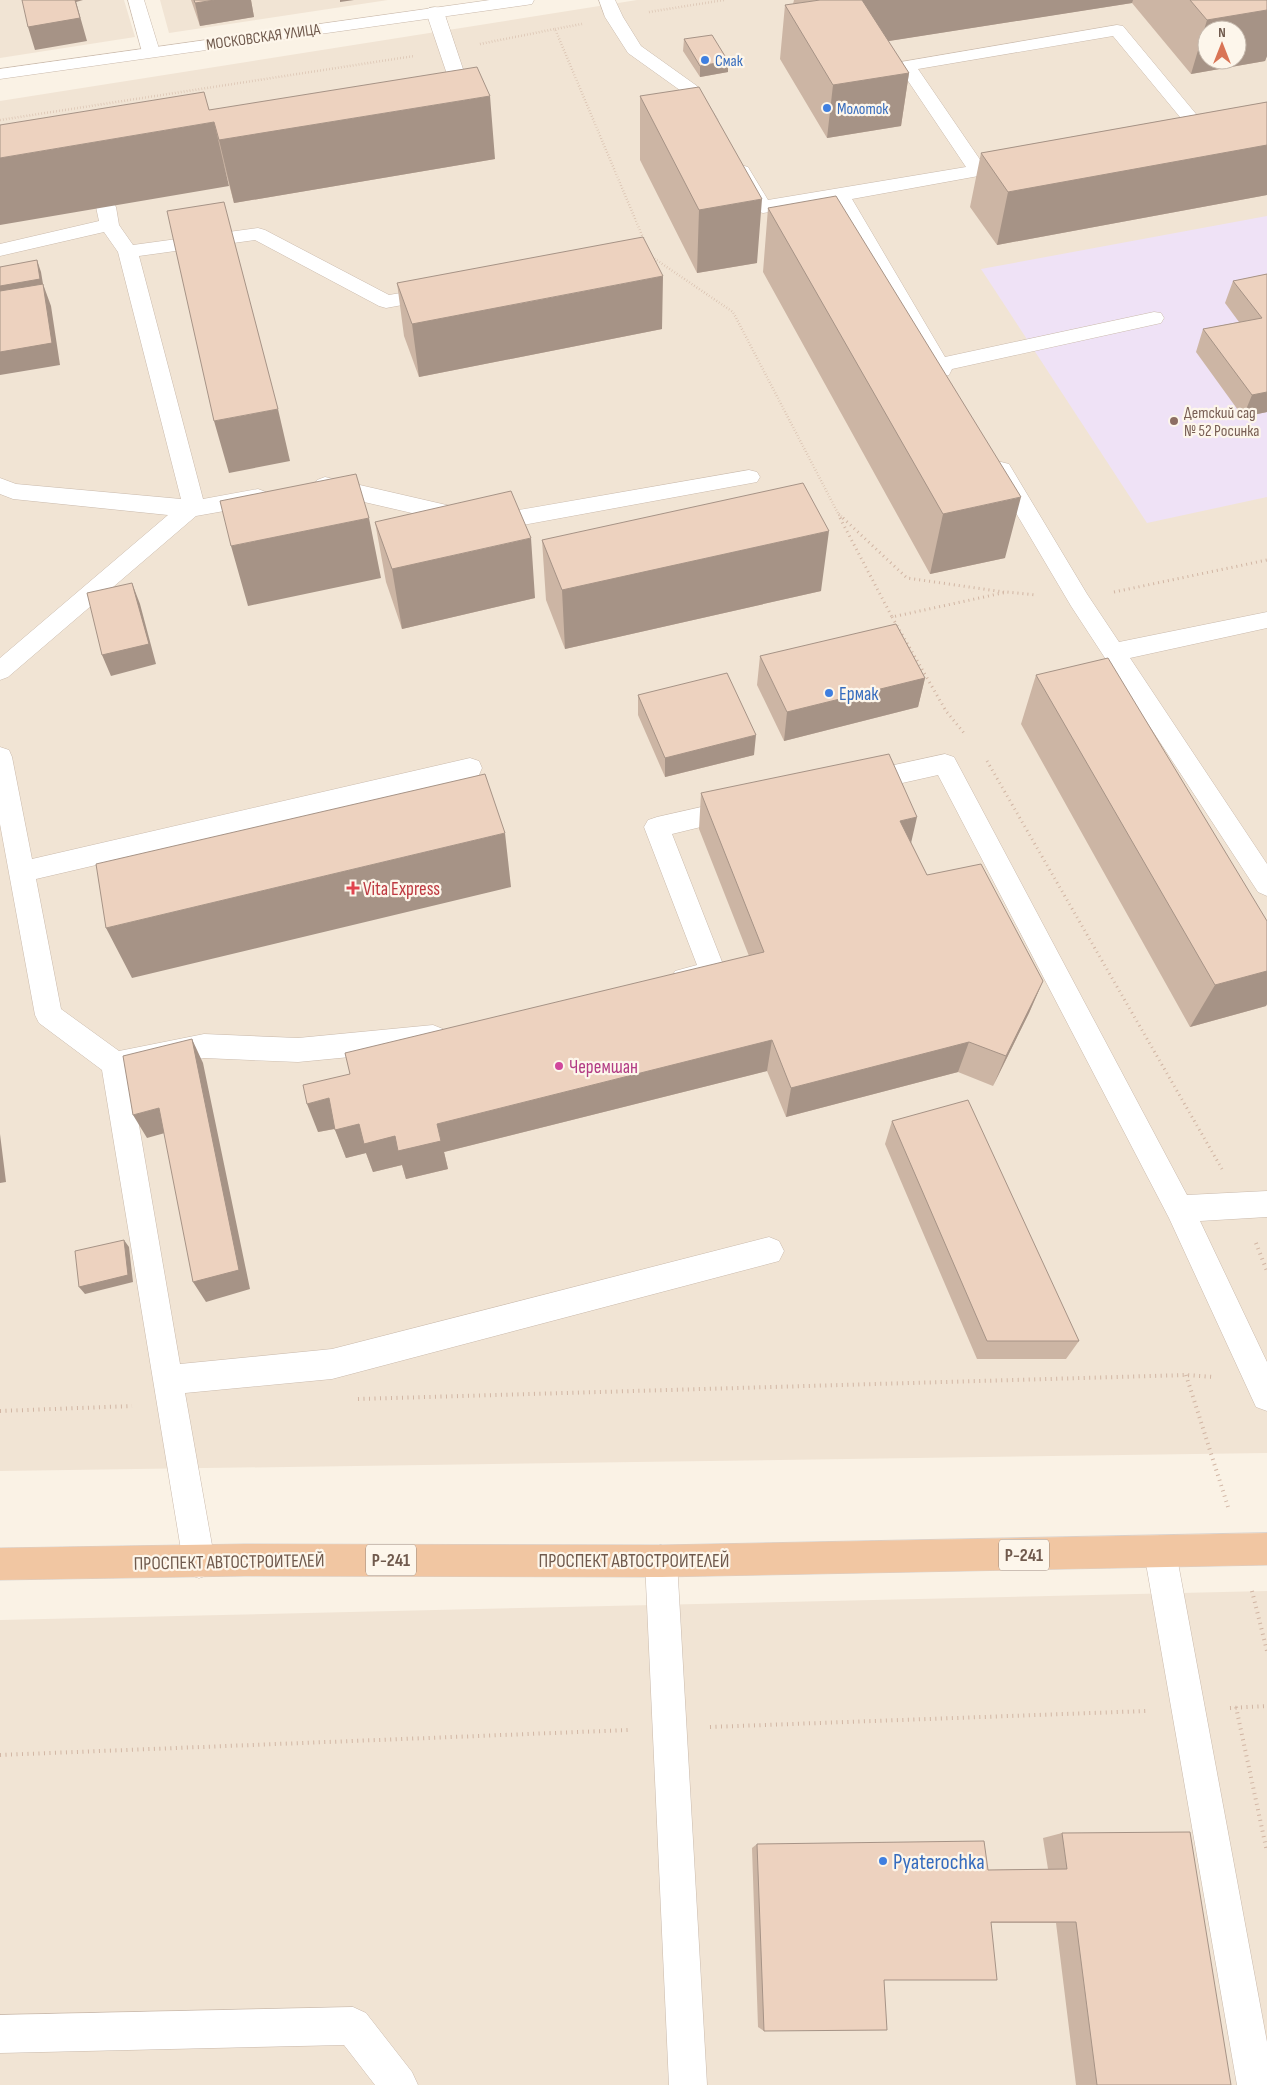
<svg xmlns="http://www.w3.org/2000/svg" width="1267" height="2085" viewBox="0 0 1267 2085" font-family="'Sofia Sans Condensed',sans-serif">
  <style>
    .residential { fill: #f1e4d4; fill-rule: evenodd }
    .education { fill: #efe2f6 }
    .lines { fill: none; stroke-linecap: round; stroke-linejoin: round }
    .service-casing { stroke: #cabaac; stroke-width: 1 }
    .minor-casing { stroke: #cabaac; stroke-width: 1 }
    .tertiary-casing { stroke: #cabaac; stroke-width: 1 }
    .trunk-casing { stroke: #d7d1cd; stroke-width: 1 }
    .path-far2 { stroke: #d1b5a3; stroke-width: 2.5; stroke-dasharray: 0.5 2.5; stroke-linecap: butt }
    .path-far1 { stroke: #d1b5a3; stroke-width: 3; stroke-dasharray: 1 4; stroke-linecap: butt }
    .path { stroke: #d1b5a3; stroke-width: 4; stroke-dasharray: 1 4.5; stroke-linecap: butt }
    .service { fill: #fff; fill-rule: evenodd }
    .minor { fill: #fff; fill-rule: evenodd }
    .tertiary { fill: #fff; fill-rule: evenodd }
    .trunk { fill: #f1c6a2; fill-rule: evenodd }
    .wall { fill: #ccb5a4 }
    .shaded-wall { fill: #a69386; fill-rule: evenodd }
    .building { fill: #edd2bf; stroke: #a69386 }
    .shop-dot { fill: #3f7fe0; stroke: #fdf6eb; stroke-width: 2 }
    .education-dot { fill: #8d6e63; stroke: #fdf6eb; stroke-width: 2 }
    .health-dot { fill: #e0444e; stroke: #fdf6eb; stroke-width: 2 }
    .hotel-dot { fill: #d1479c; stroke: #fdf6eb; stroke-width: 2 }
    .labels { text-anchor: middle; stroke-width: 4.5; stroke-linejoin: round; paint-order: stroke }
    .far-street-label { font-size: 16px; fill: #705a4d; stroke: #fdf6eb }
    .far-shop-label { font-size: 16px; fill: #366cbe; stroke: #fdf6eb; text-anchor: start }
    .far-education-label { font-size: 16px; fill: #785e54; stroke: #fdf6eb; text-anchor: start }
    .shield { fill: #fdf6eb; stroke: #9a897c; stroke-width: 1 }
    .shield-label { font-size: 18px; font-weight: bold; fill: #705a4d }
    .shop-label { font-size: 19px; fill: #366cbe; stroke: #fdf6eb; text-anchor: start }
    .health-label { font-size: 19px; fill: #be3a42; stroke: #fdf6eb; text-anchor: start }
    .hotel-label { font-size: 19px; fill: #b23c85; stroke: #fdf6eb; text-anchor: start }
    .street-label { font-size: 19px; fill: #705a4d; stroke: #fdf6eb }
    .near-shop-label { font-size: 22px; fill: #366cbe; stroke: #fdf6eb; text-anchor: start }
  </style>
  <rect width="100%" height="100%" fill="#faf2e5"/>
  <path class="residential" d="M 0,0 L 124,0 L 135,37 L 0,58 Z
    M 160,0 L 388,0 L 169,33 Z
    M 637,0 L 1267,0 L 1267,1453 L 0,1471 L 0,101 ZM 1207,30 L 1237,30 L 1237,60 L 1207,60 Z
    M 1267,1591 L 1267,2085 L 0,2085 L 0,1620 Z"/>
  <path class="education" d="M 1267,216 L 1267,497 L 1147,523 L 981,269 Z"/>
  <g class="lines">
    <defs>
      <path id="service" d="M 599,0 L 615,0 L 623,17 L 641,46 L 697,86 L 718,120 L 715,124 L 709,125 L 703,124 L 684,93 L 628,53 L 605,17 Z
        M 435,7 L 441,8 L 444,12 L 469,87 L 466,91 L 441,95 L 435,94 L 432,90 L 435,86 L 450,83 L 426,12 L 429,8 Z
        M 1117,25 L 1123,26 L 1206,126 L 1209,130 L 1206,134 L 1200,135 L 1194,134 L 1113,36 L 918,69 L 983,164 L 995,161 L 1002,163 L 1004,167 L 1002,171 L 995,173 L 852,199 L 945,357 L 1154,312 L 1161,313 L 1164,318 L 1161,323 L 952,369 L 949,375 L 942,377 L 935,375 L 834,202 L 763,213 L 756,211 L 732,171 L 734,167 L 741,165 L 748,167 L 768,200 L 966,167 L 898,66 L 901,62 Z
        M 106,201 L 113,203 L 116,207 L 119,225 L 133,245 L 258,228 L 265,230 L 389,295 L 435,287 L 442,289 L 445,293 L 442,297 L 435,299 L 386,308 L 379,306 L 255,240 L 139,256 L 203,499 L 258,489 L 266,492 L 269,497 L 266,502 L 258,505 L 196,516 L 8,677 L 0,680 L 0,658 L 168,515 L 13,499 L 0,494 L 0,478 L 16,484 L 181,499 L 118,252 L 104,232 L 0,256 L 0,244 L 99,221 L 96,207 L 99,203 Z
        M 1001,462 L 1009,464 L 1087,594 L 1119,642 L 1267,612 L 1267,628 L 1130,658 L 1267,864 L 1267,896 L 1258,892 L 1071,606 L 990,469 L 993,464 Z
        M 749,470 L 757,472 L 760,477 L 757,482 L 490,531 L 325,493 L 317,490 L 314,485 L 317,480 L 325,477 L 490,515 Z
        M 0,747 L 9,750 L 12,757 L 32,859 L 470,758 L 479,761 L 482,768 L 479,775 L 470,778 L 36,879 L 61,1009 L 119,1051 L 204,1034 L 298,1038 L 433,1025 L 443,1029 L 447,1037 L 443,1045 L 433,1049 L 298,1062 L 204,1058 L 130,1073 L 180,1364 L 332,1349 L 769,1237 L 779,1241 L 784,1251 L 779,1261 L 332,1379 L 185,1393 L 215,1562 L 211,1574 L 199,1578 L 187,1574 L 183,1562 L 102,1070 L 39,1023 L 35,1015 L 0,824 Z
        M 945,754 L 954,757 L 1187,1195 L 1267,1191 L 1267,1217 L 1200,1221 L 1267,1362 L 1267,1411 L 1256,1407 L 1169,1218 L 938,775 L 862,792 L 853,789 L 850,782 L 853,775 L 862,772 Z
        M 737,799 L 746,802 L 750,809 L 746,816 L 672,834 L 726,972 L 722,980 L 684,990 L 675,987 L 671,979 L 675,971 L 697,965 L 644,827 L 648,820 L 657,817 Z
        M 1160,1536 L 1172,1540 L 1176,1552 L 1267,2042 L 1267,2085 L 1237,2085 L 1144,1552 L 1148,1540 Z
        M 661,1545 L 673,1549 L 677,1561 L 707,2085 L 669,2085 L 645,1561 L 649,1549 Z
        M 353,2007 L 366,2013 L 412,2072 L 418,2085 L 375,2085 L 344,2045 L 0,2053 L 0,2015 Z"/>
      <path id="minor" d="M 128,0 L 144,0 L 160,52 L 157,56 L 151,57 L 145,56 L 142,52 Z"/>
      <path id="tertiary" d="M 490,0 L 534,0 L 532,4 L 526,5 L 0,79 L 0,69 Z"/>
      <path id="trunk" d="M 1267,1533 L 1267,1565 L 661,1577 L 244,1576 L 0,1580 L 0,1548 L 244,1544 L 661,1545 Z"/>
    </defs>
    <use href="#service" class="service-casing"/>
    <use href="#minor" class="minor-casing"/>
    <use href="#tertiary" class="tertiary-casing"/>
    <use href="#trunk" class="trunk-casing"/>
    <path class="path-far2" d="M 649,12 L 724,0
      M 555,29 L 582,24
      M 480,44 L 555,29 L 644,240
      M 0,120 L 414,56
      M 652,257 L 733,312 L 841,519
      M 839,514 L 844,519"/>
    <path class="path-far1" d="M 840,518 L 892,617 L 1007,592 L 1036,595
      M 843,518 L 907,578 L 1004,592
      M 1114,592 L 1267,560
      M 892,617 L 946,711 L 964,733
      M 987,761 L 1222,1169"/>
    <path class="path" d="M 1256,1243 L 1267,1271
      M 1186,1375 L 1229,1510
      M 358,1399 L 1186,1375 L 1214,1377
      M 0,1411 L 132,1406
      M 1252,1591 L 1267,1651
      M 1236,1707 L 1267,1852
      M 1230,1708 L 1267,1706
      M 710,1727 L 1146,1711
      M 0,1755 L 629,1730"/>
    <use href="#service" class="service"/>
    <use href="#minor" class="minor"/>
    <use href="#tertiary" class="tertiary"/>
    <use href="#trunk" class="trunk"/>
  </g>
  <path class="wall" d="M 191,0 L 251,0 L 254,17 L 200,26 Z
    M 794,0 L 1267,0 L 1267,56 L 1265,61 L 1191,74 L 1132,3 L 888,41 L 909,73 L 901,126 L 827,138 L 780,59 L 785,5 L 793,4 Z
    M 684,39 L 728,61 L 728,72 L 700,77 L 683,51 Z
    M 640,96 L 757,263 L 697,273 L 640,160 Z
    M 1267,102 L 1267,195 L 997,245 L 970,207 L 981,153 Z
    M 209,110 L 495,159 L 234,203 Z
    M 768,208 L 1005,558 L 930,574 L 763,272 Z
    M 1267,274 L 1267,412 L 1243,417 L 1196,352 L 1203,329 L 1239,322 L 1225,303 L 1233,281 Z
    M 397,283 L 662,329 L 419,377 L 404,336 Z
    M 375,522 L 535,598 L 402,629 L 386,582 Z
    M 542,540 L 821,591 L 565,649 L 546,600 Z
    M 760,656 L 925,678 L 918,707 L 784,741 L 757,685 Z
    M 1036,675 L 1267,921 L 1267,1004 L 1266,1006 L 1190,1027 L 1021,724 Z
    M 638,695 L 754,755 L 665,777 L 638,715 Z
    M 701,793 L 911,842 L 927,875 L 1043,981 L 1029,1013 L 993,1086 L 958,1072 L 786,1117 L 767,1071 L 444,1152 L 448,1169 L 406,1179 L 402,1165 L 373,1172 L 366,1153 L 346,1158 L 335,1129 L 318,1132 L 350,1074 L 749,956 L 699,829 Z
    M 892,1121 L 1079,1341 L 1066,1359 L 977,1359 L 885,1144 Z
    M 1062,1833 L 1231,2085 L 1076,2085 L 1056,1923 L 991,1923 L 884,1980 L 764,2031 L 758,2027 L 752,1848 L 757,1844 L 988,1870 L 1048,1869 L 1043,1838 Z"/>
  <path class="shaded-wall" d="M 54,0 L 83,0 L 76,2 L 87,41 L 35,50 L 28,27 Z
    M 215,0 L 251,0 L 254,17 L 200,26 L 195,3 Z
    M 340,0 L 354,0 L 340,2 Z
    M 857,0 L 1133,0 L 1132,3 L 851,47 Z
    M 1267,10 L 1267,56 L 1265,61 L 1191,74 L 1207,20 ZM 1207,30 L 1237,30 L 1237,60 L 1207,60 Z
    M 728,61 L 728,72 L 700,77 L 700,66 Z
    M 909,73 L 901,126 L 827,138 L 833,85 Z
    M 490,96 L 495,159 L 234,203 L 219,140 Z
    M 214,122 L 229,186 L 0,225 L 0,158 Z
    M 1267,145 L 1267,195 L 997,245 L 1008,192 Z
    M 762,199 L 757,263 L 697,273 L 699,210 Z
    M 37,260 L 41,272 L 44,290 L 0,298 L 0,286 Z
    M 663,276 L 662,329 L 419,377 L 412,324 Z
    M 43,284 L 51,306 L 60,365 L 0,375 L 0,352 Z
    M 1267,392 L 1267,412 L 1243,417 L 1252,395 Z
    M 278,409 L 290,461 L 229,473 L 214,421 Z
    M 1021,497 L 1005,558 L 930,574 L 943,514 Z
    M 369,518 L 381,578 L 248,606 L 231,546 Z
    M 829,531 L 821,591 L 565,649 L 562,590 Z
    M 531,538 L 535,598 L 402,629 L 392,569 Z
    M 132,583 L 140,604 L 156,664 L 111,676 L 102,655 Z
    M 925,678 L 918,707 L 784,741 L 787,712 Z
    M 756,735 L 754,755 L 665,777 L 665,758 Z
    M 917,817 L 909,852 L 900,821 Z
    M 505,833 L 511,887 L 132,978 L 106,928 Z
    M 1267,971 L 1267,1004 L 1266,1006 L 1190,1027 L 1215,985 Z
    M 1043,981 L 1029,1013 L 993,1086 L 1006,1056 Z
    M 192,1039 L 203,1063 L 250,1289 L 206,1302 L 193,1282 Z
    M 772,1040 L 767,1071 L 444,1152 L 448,1169 L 406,1179 L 402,1165 L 373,1172 L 366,1153 L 346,1158 L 335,1130 L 359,1124 L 437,1124 Z
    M 969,1042 L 958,1072 L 786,1117 L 791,1088 Z
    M 329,1098 L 339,1128 L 318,1132 L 307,1104 Z
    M 159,1108 L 172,1131 L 147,1138 L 133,1115 Z
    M 0,1134 L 6,1182 L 0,1183 Z
    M 124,1240 L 129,1247 L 133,1282 L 85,1294 L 79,1287 Z"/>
  <path class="building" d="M 22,0 L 75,0 L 80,18 L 28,27 Z
    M 194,0 L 215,0 L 195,3 Z
    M 820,0 L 862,0 L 909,73 L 833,85 L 785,5 Z
    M 1190,0 L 1267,0 L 1267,10 L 1207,20 Z
    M 712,35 L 728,61 L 700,66 L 684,39 Z
    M 477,67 L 490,96 L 219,140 L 214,122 L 0,158 L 0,125 L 204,92 L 209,110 Z
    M 699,87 L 762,199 L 699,210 L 640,96 Z
    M 1267,102 L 1267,145 L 1008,192 L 981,153 Z
    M 836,196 L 1021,497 L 943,514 L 768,208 Z
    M 224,202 L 278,409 L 214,421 L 167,211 Z
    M 643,237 L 663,276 L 412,324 L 397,283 Z
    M 37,260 L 40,279 L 0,286 L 0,267 Z
    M 1267,274 L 1267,392 L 1252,395 L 1203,329 L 1262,318 L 1233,281 Z
    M 43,284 L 52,343 L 0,352 L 0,291 Z
    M 356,474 L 369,518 L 231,546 L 220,501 Z
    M 803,483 L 829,531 L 562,590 L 542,540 Z
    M 511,491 L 531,538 L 392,569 L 375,522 Z
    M 132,583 L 149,644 L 102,655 L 87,593 Z
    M 896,624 L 925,678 L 787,712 L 760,656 Z
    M 1108,658 L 1267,921 L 1267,971 L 1215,985 L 1036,675 Z
    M 727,673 L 756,735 L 665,758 L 638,695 Z
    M 889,754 L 917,817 L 900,821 L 927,875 L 981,864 L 1043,981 L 1006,1056 L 969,1042 L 791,1088 L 772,1040 L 437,1124 L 441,1141 L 398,1151 L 395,1136 L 364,1144 L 359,1124 L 335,1130 L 329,1098 L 307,1104 L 303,1085 L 350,1074 L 345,1053 L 764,952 L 701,793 Z
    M 485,774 L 505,833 L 106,928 L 96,864 Z
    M 192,1039 L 239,1270 L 193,1282 L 159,1108 L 133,1115 L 123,1056 Z
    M 968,1100 L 1079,1341 L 987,1341 L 892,1121 Z
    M 124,1240 L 128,1275 L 79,1287 L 75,1251 Z
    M 1190,1832 L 1231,2085 L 1097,2085 L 1076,1922 L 991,1922 L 997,1980 L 884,1980 L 887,2030 L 764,2031 L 757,1844 L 984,1841 L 988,1870 L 1067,1869 L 1062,1833 Z"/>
  <g class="shop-dot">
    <circle cx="705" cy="60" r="5"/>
    <circle cx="827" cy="108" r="5"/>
    <circle cx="829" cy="693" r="5"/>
    <circle cx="883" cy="1861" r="5"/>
  </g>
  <circle class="education-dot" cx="1174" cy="421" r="5"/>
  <path class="health-dot" d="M350.5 880.5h5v5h5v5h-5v5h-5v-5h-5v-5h5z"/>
  <circle class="hotel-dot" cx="559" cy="1066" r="5"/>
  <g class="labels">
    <g class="far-street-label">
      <text transform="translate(263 36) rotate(-8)" y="6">МОСКОВСКАЯ УЛИЦА</text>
    </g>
    <g class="far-shop-label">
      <text x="715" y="66">Смак</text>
      <text x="837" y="114">Молоток</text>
    </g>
    <g class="far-education-label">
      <text x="1184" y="418">Детский сад<tspan x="1184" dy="18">№ 52 Росинка</tspan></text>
    </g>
    <g class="shield">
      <rect x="999" y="1539.5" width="50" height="31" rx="4"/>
      <rect x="366" y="1544.5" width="50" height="31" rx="4"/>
    </g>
    <g class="shield-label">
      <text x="1024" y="1561">Р-241</text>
      <text x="391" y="1566">Р-241</text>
    </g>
    <g class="shop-label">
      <text x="839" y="700">Ермак</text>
    </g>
    <g class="health-label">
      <text x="363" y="895">Vita Express</text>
    </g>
    <g class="hotel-label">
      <text x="569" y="1073">Черемшан</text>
    </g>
    <g class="street-label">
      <text x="634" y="1567">ПРОСПЕКТ АВТОСТРОИТЕЛЕЙ</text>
      <text transform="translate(229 1561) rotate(-1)" y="7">ПРОСПЕКТ АВТОСТРОИТЕЛЕЙ</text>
    </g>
    <g class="near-shop-label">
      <text x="893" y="1869">Pyaterochka</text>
    </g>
  </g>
  <g transform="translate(1222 45)"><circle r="24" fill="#fdf6eb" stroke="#c5b8ac"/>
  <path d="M0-4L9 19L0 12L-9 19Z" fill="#d97455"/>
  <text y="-8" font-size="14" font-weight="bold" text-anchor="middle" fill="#705a4d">N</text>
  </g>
</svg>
